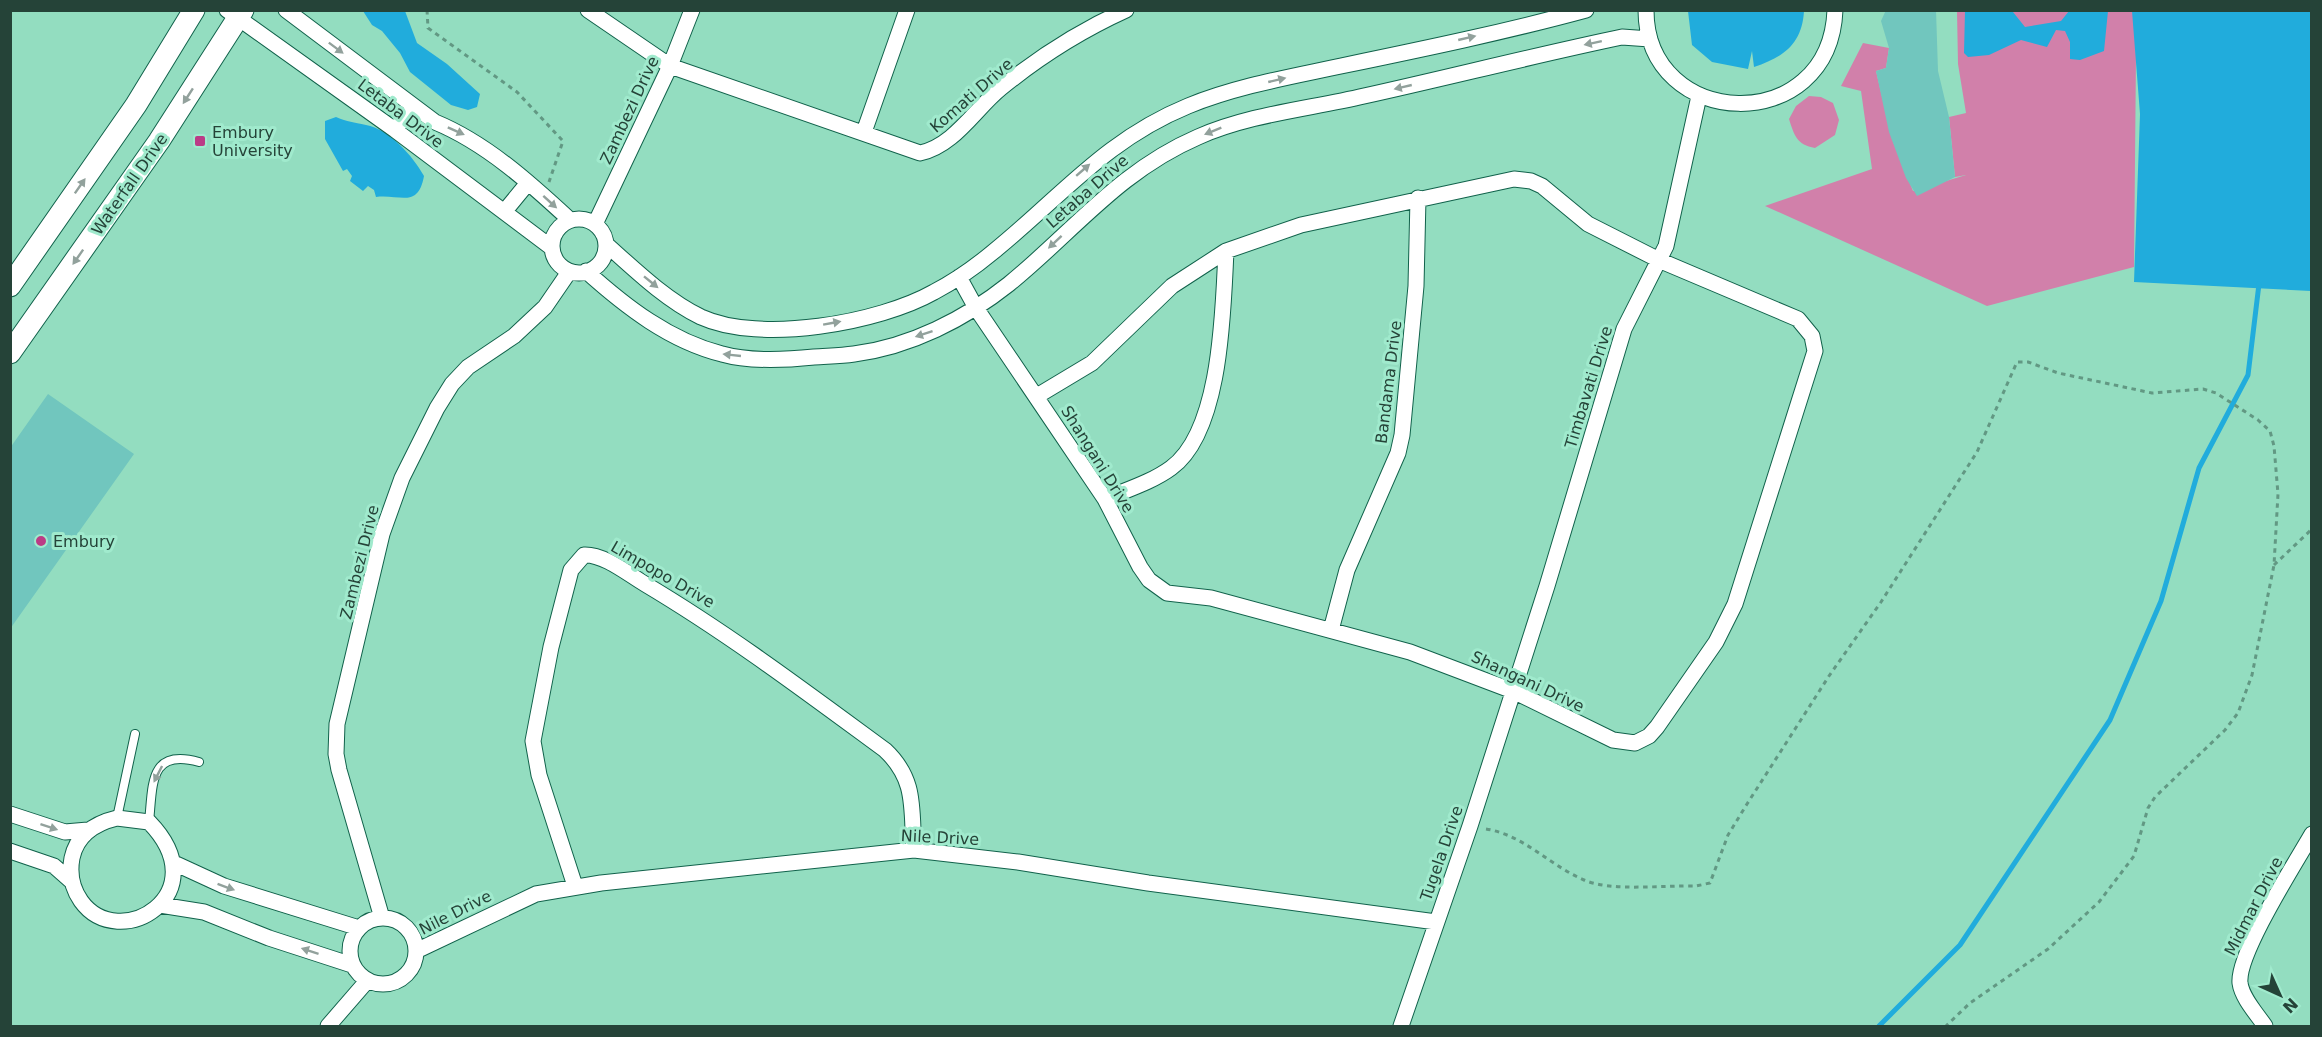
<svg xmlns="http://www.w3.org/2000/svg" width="2322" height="1037" viewBox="0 0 2322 1037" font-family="'DejaVu Sans',sans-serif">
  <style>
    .green { fill: #d180aa }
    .water { fill: #21acdc }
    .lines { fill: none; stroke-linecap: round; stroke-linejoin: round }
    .stream { stroke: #21acdc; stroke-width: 5 }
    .building { fill: #71c6be }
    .service-casing { stroke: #11624b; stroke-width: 10 }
    .minor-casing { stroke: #11624b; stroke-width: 17 }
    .secondary-casing { stroke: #11624b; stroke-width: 23 }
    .path { stroke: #629883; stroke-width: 3; stroke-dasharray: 4.5 4.5; stroke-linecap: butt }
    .service { stroke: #fff; stroke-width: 8 }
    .minor { stroke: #fff; stroke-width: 15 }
    .secondary { stroke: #fff; stroke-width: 21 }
    .oneway { fill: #92a19c }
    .poi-dot { fill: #bb3b86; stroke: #a0eacd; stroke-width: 2 }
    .labels { text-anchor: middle; stroke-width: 6; stroke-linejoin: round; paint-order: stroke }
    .street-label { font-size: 16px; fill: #254338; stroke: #a0eacd }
    .poi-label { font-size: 16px; fill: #254338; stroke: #a0eacd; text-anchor: start }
  </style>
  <rect width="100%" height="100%" fill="#93ddc0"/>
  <path class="green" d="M 1957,11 L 2133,11 L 2136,55 L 2134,267 L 1987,306 L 1765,206 L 1872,169 L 1861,91 L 1841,86 L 1863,43 L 1889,48 L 1886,68 L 1876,71 L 1892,139 L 1913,191 L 1966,175 L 1955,177 L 1949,117 L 1966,113 L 1958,64 Z
    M 1809,96 L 1821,97 L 1833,103 L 1839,120 L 1835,135 L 1815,148 C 1797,145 1794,135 1789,119 L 1796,106 Z"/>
  <path class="water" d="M 363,11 L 405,11 L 417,43 L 447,64 L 480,94 L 477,107 L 468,110 L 451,105 L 410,72 L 400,53 L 382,31 L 372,25 Z
    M 1688,11 L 1804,10 L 1804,11 C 1802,44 1784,57 1754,67 L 1752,51 L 1748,69 L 1712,62 L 1692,45 Z
    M 1965,11 L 2013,12 L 2025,27 L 2061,21 L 2069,11 L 2108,11 L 2104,51 L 2080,60 L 2070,59 L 2070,42 L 2065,31 L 2056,30 L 2047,47 L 2021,40 L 1989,55 L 1968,57 L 1964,53 Z
    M 2132,11 L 2311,11 L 2311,291 L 2134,282 L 2140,114 Z
    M 336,117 C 348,122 353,122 366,125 C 389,129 413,156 424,176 C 418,209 400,194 376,197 L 374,190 L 368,186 L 363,191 L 350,181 L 352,176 L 347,169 L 343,171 L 325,139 L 325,121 Z"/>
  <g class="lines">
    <path class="stream" d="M 1879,1026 L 1960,945 L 2110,720 L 2161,601 L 2199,468 L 2248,375 L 2259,284"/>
  </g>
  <path class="building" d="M 1886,10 L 1936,10 L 1938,71 L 1949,117 L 1955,177 L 1917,196 L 1906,178 L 1889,132 L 1876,71 L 1886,68 L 1889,48 L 1881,21 Z
    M 48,394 L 134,454 L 10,629 L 10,448 Z"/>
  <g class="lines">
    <defs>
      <path id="service" d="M 117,818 L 135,734
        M 149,822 C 153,784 149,748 199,762"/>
      <path id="minor" d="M 227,10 L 395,130 L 552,248
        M 286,10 L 435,122 C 486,143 530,183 570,220
        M 588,10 L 670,66 L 920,153 C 954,146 975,109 1001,88 C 1039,57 1082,30 1126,10
        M 1646,10 C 1646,131 1830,138 1835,10
        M 395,130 L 413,106
        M 864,132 L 907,10
        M 504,212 L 527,184
        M552 246a27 27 0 1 1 54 0a27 27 0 1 1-54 0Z
        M 595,224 L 670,66 L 692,10
        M 606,244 C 635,270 666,300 701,317 C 760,344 879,323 934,292 C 955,281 975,267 993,252 C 1060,198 1105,140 1188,106 C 1237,86 1290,77 1341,66 C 1423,49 1505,32 1586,10
        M 586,271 C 626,307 670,341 722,354 C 750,362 785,360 814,357 C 827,356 840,356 854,354 C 910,347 965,319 1009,284 C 1073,232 1119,171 1198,137 C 1250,114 1309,109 1364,96 C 1450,77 1536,55 1622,37 L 1650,39
        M 959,277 L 976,308 L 1105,499 L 1140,567 L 1149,580 L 1167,593 L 1211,598 L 1410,652 L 1513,691 L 1613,740 L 1635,743 L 1649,736 L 1657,727 L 1716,642 L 1735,604 L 1815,351 L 1812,336 L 1798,319 L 1661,261 L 1588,224 L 1542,186 L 1531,181 L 1514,179 L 1301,225 L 1226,251 L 1172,286 L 1092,363 L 1037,396
        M 1105,499 C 1126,490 1152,482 1171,468 C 1222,431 1223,308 1226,251
        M 1331,630 L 1347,570 L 1398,453 L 1402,435 L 1416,286 L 1418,198
        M 10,814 L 65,832 L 88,830
        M 117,818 L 149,822 C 219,894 119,954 81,901 C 72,888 69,874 72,858 C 77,834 96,823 117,818 Z
        M 10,851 L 54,866 L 71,881
        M 174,863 L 224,886 L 359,928
        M 575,886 L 539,775 L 533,741 L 551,647 L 571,570 L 584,555 C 604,554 628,574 645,584 C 729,634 806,692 885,750 C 917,780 911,809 914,850
        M 160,905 L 204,912 L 269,938 L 352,965
        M350 951a33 33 0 1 1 66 0a33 33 0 1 1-66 0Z
        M 382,918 L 339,770 L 336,754 L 337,724 L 382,534 L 402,478 L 437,408 L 452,384 L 468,367 L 514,336 L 545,307 L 569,272
        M 416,951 L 536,894 L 601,883 L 914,850 L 1018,862 L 1148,883 L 1436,922
        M 328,1026 L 367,981
        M 1401,1026 L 1470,826 L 1547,586 L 1624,329 L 1666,246 L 1699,96
        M 2265,1026 C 2257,1014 2242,998 2240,983 C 2237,954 2296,862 2312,834"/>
      <path id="secondary" d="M 10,286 L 136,105 L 194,10
        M 10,353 L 159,141 L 243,10"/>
    </defs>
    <use href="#service" class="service-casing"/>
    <use href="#minor" class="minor-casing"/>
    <use href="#secondary" class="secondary-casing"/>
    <path class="path" d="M 427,10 L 428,28 L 517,92 L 563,141 L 549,182
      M 2274,565 L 2312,529
      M 1486,829 C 1524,835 1549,865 1584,880 C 1612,892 1664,885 1696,886 L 1710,883 L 1728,835 L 1747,804 L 1829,676 L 1881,602 L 1977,452 L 2017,362 L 2028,362 L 2058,373 L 2152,393 L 2203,389 L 2216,393 L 2258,420 L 2270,431 L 2274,446 L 2278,494 L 2274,565 L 2252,675 L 2238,713 L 2225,730 L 2155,797 L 2148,808 L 2134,856 L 2099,902 L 2048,949 L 1970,1003 L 1946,1026"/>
    <use href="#service" class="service"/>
    <use href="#minor" class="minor"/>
    <use href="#secondary" class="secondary"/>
  </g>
  <defs><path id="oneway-solid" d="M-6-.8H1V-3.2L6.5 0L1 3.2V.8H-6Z" transform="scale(1.5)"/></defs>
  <g class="oneway">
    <use href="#oneway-solid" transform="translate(1467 38) rotate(-13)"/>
    <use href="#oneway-solid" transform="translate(1593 43) rotate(168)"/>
    <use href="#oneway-solid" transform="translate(336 48) rotate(37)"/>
    <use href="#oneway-solid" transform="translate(1277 80) rotate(-13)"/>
    <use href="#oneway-solid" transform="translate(1403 87) rotate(167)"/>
    <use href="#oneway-solid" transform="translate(188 96) rotate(123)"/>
    <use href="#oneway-solid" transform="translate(456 131) rotate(24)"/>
    <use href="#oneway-solid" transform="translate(1213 131) rotate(158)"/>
    <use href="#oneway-solid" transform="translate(1083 170) rotate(-41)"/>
    <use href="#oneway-solid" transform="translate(80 186) rotate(-55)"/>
    <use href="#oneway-solid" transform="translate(550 202) rotate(42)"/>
    <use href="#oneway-solid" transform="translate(1055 242) rotate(137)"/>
    <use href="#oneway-solid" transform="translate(78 257) rotate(125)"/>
    <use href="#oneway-solid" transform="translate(651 282) rotate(39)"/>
    <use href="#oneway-solid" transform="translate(832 323) rotate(-10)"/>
    <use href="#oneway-solid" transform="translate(924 334) rotate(162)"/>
    <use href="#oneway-solid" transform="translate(732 355) rotate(-174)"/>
    <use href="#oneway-solid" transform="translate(158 774) rotate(117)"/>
    <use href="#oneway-solid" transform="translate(49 827) rotate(18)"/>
    <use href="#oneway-solid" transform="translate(226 887) rotate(20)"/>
    <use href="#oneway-solid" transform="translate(310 951) rotate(-162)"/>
  </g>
  <g class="poi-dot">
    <rect x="194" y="135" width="12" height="12" rx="3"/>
    <circle cx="41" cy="541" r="6"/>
  </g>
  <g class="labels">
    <g class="street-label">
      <text transform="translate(971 95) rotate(-41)" y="6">Komati Drive</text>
      <text transform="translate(629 110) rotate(-65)" y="6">Zambezi Drive</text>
      <text transform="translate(401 113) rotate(37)" y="6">Letaba Drive</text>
      <text transform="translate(129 184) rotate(-55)" y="6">Waterfall Drive</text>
      <text transform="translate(1087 191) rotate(-41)" y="6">Letaba Drive</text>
      <text transform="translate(1388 382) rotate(-83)" y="6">Bandama Drive</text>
      <text transform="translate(1588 387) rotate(-73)" y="6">Timbavati Drive</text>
      <text transform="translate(1098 459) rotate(58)" y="6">Shangani Drive</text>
      <text transform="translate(359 562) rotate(-76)" y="6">Zambezi Drive</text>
      <text transform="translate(663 574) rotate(30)" y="6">Limpopo Drive</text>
      <text transform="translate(1528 681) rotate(25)" y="6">Shangani Drive</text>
      <text transform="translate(940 837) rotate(3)" y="6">Nile Drive</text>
      <text transform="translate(1441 853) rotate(-71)" y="6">Tugela Drive</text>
      <text transform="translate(2253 906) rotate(-63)" y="6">Midmar Drive</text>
      <text transform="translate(455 912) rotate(-27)" y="6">Nile Drive</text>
    </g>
    <g class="poi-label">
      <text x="212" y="138">Embury<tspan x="212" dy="18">University</tspan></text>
      <text x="53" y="547">Embury</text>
    </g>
  </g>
  <rect width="2322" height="1037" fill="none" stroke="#254338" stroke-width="24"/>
  <g transform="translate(2280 995) rotate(135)" stroke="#a0eacd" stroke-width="4.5" paint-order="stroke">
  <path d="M0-4.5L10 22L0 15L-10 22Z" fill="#254338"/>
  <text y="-9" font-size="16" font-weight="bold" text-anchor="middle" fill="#254338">N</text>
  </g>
</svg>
